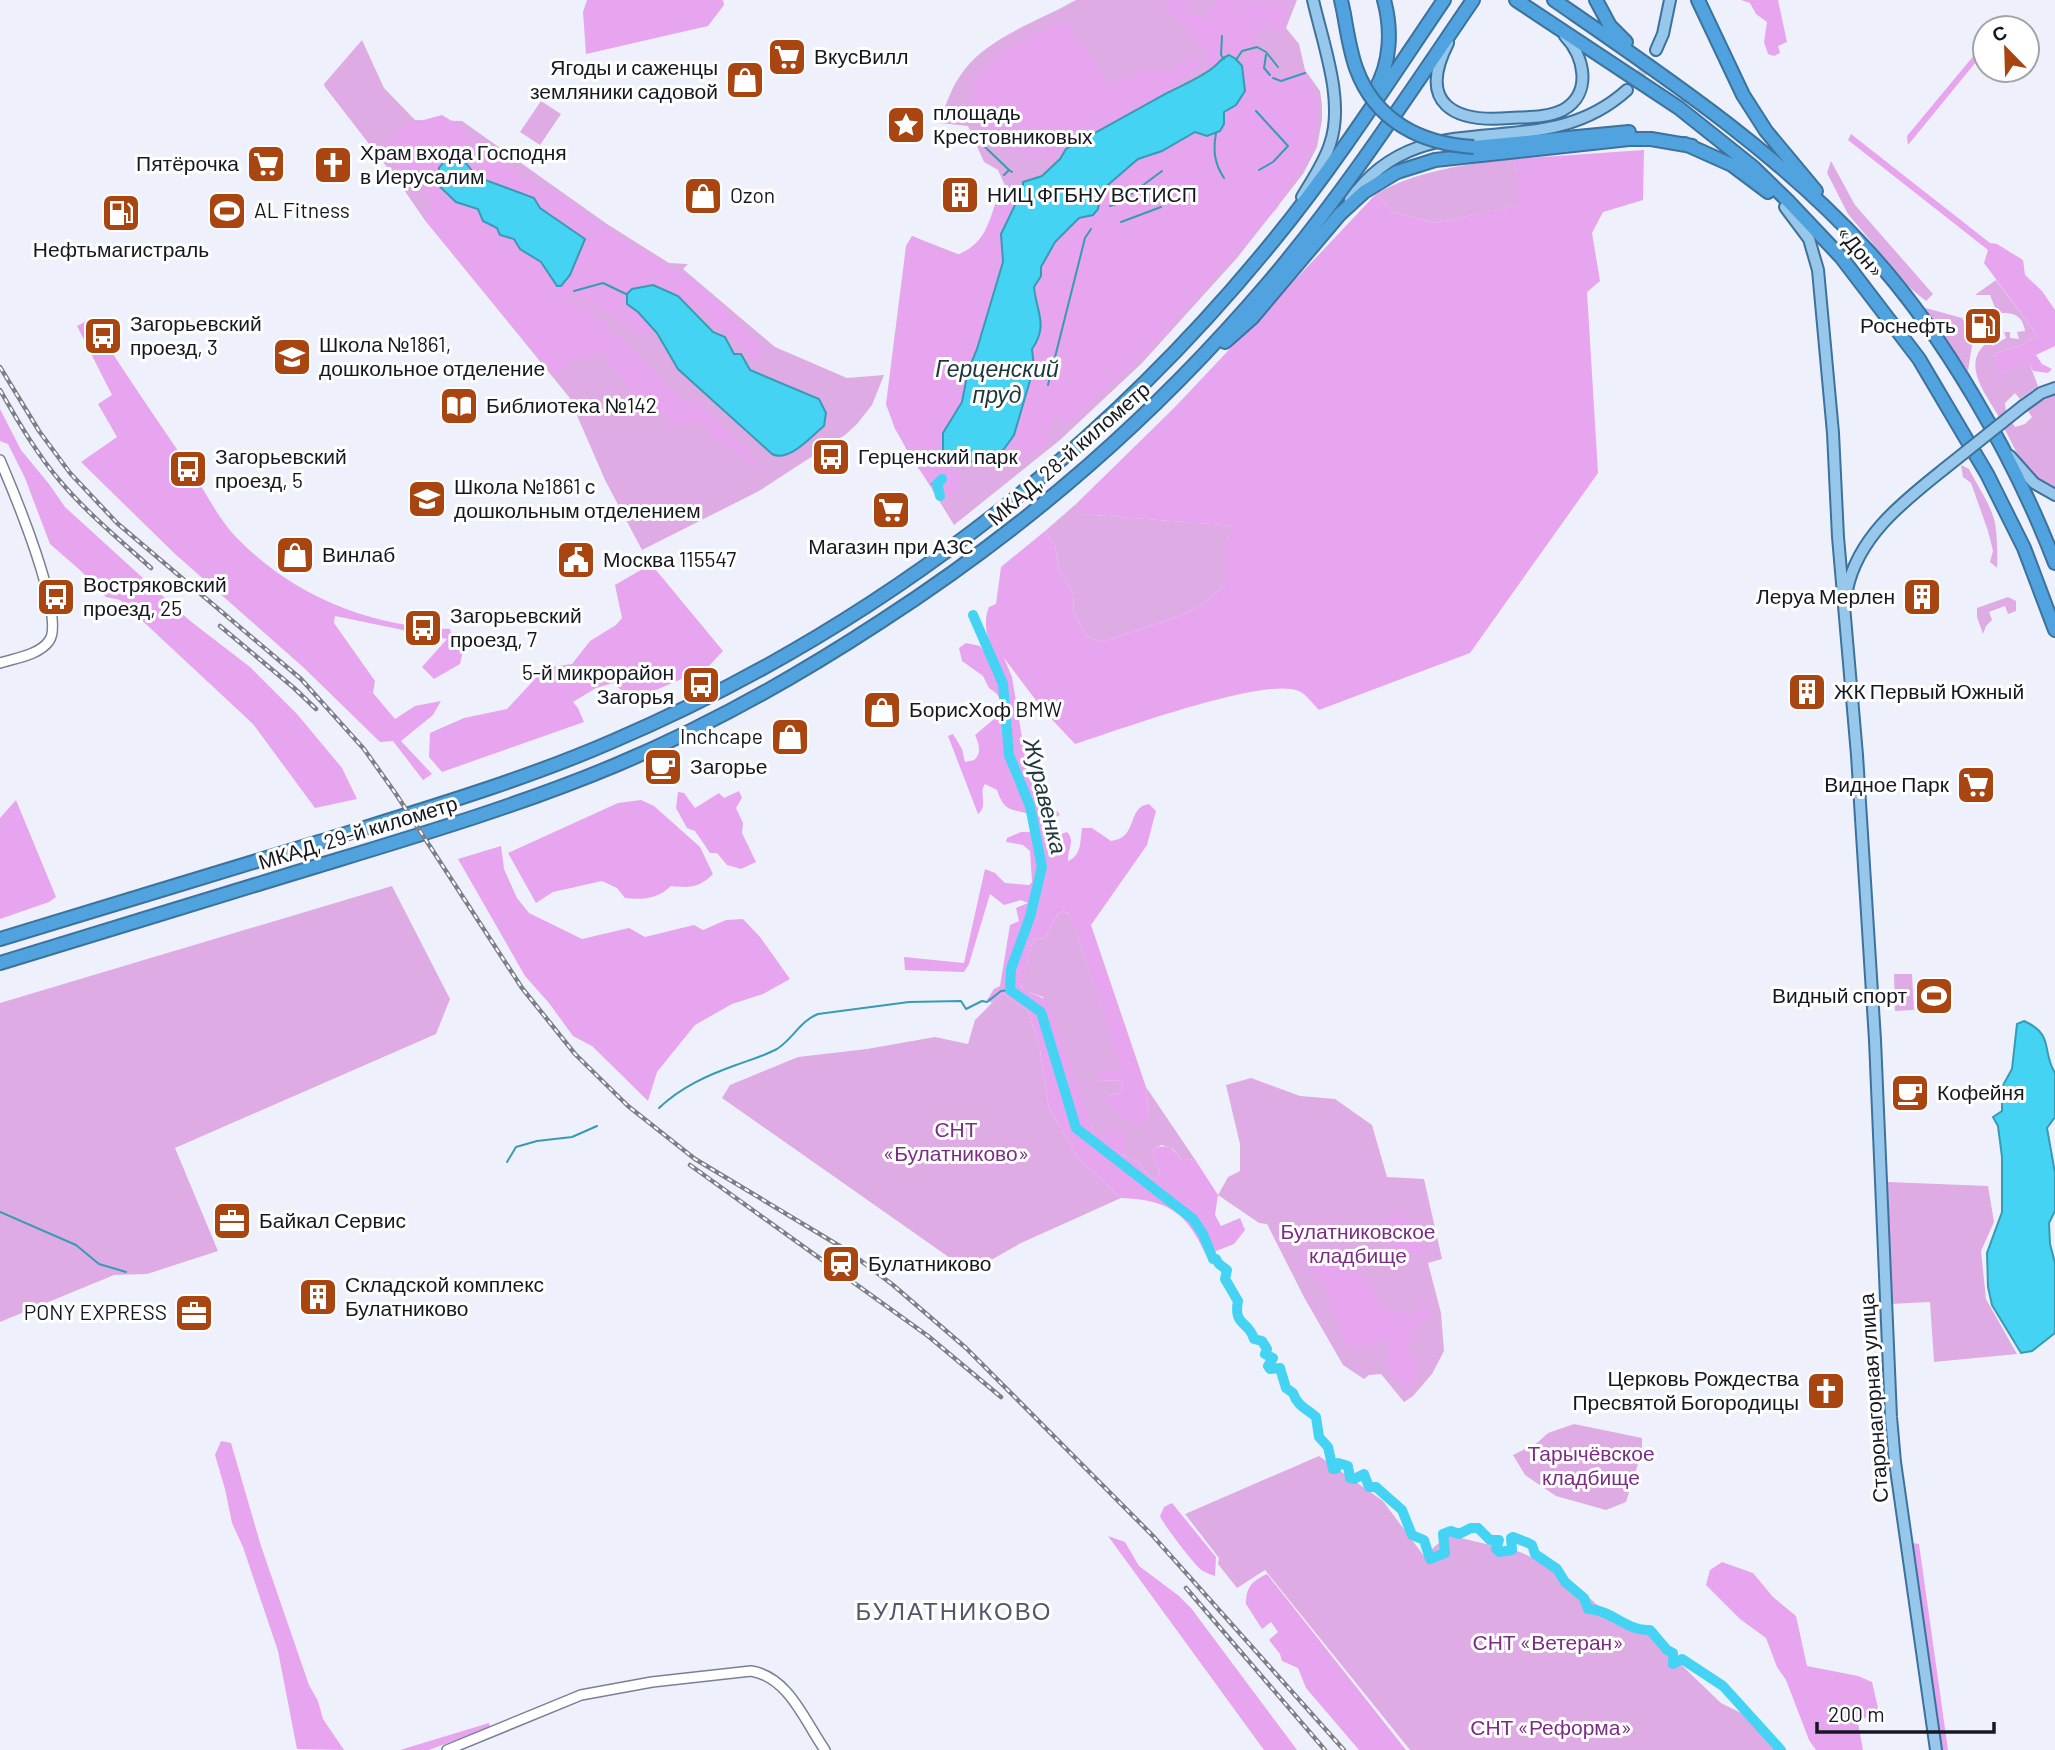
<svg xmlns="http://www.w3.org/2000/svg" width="2055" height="1750" viewBox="0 0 2055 1750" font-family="Barlow,sans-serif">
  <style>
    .green { fill: #dfabe5 }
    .forest { fill: #e7a4ef; fill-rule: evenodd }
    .water { fill: #45d3f3; stroke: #379bb4; stroke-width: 2 }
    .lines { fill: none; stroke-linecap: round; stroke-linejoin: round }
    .stream { stroke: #379bb4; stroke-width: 2 }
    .river { stroke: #45d3f3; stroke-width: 10 }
    .major-tunnel { stroke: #cdd0da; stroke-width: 10; stroke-dasharray: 10 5; stroke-linecap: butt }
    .minor-casing { stroke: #798095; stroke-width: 12 }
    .major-casing { stroke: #3c729c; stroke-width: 14 }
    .highway-casing { stroke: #3c729c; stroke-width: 16 }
    .minor { stroke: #fff; stroke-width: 9 }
    .major { stroke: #97c8ec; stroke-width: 10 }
    .highway { stroke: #51a3df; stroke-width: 12 }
    .rail-casing { stroke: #7c7f88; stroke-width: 4.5 }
    .rail { stroke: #fff; stroke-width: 2; stroke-dasharray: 5; stroke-linecap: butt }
    .major-bridge-casing { stroke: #3c729c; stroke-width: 14; stroke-linecap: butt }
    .highway-bridge-casing { stroke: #3c729c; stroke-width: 16; stroke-linecap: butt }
    .major-bridge { stroke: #97c8ec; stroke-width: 10 }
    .highway-bridge { stroke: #51a3df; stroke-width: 12 }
    .labels { text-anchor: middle; stroke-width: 6; stroke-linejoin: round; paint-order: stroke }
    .poi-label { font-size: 21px; fill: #151820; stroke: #fff; text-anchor: start }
    .street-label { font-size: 21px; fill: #151820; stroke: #fff }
    .park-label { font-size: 21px; fill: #7b2d85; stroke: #fff }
    .water-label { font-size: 23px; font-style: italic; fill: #1e353b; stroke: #fff }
    .quarter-label { font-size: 24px; letter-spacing: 2px; fill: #50576b; stroke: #fff }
  </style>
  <rect width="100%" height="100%" fill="#eef1fb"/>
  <path class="green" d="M 1076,0 L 1297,0 L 1286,28 L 1299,44 L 1305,70 L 1320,91 L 1322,105 L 1322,120 L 1317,147 L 1303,174 L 1237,258 L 1142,363 L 1060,440 L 954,525 L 895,429 L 886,404 L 892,395 L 912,236 L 978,262 L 1006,188 L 998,170 L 984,162 L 968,126 L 939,123 C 946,104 952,85 965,69 C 989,37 1043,19 1076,0 Z
    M 362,40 L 384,88 L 415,120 L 462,121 L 607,224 L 669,263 L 688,264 L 683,269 L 775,347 L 847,378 L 884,375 L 872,405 L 857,424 L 845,435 L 759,491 L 642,550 L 605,480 L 569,397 L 424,219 L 400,184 L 325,87 L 324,84 Z
    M 541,101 L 561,114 L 540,145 L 520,132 Z
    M 1514,159 L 1521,205 L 1435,223 L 1392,212 L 1376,194 C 1418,170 1467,164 1514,159 Z
    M 1831,161 L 1855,205 L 1933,294 L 1926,301 L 1910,288 L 1848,214 L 1827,173 Z
    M 1996,280 L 2037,335 L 2024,344 L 1996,353 L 1994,357 L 2006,373 L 2028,360 L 2038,386 L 2020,399 L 2015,393 L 2005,403 L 2006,412 L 1999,417 C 1986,394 1959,363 1989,341 L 1992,346 L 2006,338 L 2004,332 L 2010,332 L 2010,338 L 2019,339 L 2017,332 L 2025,331 C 2022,313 2012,313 1997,313 L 1990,295 L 1975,295 Z
    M 1922,307 L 1962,318 L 1973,339 L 1968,371 Z
    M 2055,391 L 2055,489 C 2023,471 2021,460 2004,428 L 2012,422 L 2015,427 L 2025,424 L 2032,417 L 2026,408 Z
    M 1961,465 L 1969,469 C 1977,485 1989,502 1994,519 C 1997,528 1998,558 1997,568 L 1990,562 L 1993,551 L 1988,531 L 1971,483 L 1963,477 Z
    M 1076,504 L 1082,514 L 1237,526 L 1226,539 L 1226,584 L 1203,604 L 1180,616 L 1102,642 L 1086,636 L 1073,611 L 1074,595 L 1059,569 L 1055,545 L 1045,531 Z
    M 2008,597 L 2016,601 L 2016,611 L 2008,614 L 2005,606 L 1989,612 L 1992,620 L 1986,626 L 1983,634 L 1977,617 L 1977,608 Z
    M 392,886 L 450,999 L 436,1034 L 175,1148 L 218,1251 L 147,1274 L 114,1275 L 0,1322 L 0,1003 Z
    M 1063,911 L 1069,914 L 1078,937 L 1123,1072 L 1097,1080 L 1122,1081 L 1123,1088 L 1121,1093 L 1108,1096 L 1149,1116 L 1146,1087 L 1196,1161 L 1189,1159 L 1183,1161 L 1174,1150 L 1162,1145 L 1155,1148 L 1153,1154 L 1160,1172 L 1157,1178 L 1151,1179 L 1139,1163 L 1122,1154 L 1105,1137 L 1099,1136 L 1094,1132 L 1043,997 L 1025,991 L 1021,985 L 1033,940 L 1045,938 L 1057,915 Z
    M 1894,974 L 1912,974 L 1914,1010 L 1895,1011 Z
    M 1002,993 L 1028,1010 L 1040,1050 L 1049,1108 L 1078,1158 L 1121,1198 L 1021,1243 L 970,1272 L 722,1098 L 730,1085 L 798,1057 L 867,1049 L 935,1037 L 968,1044 L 975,1020 Z
    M 1251,1078 L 1300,1096 L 1335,1099 L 1372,1125 L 1387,1177 L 1424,1179 L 1442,1259 L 1428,1263 L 1441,1313 L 1444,1351 L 1432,1374 L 1413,1396 L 1404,1402 L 1381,1374 L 1369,1375 L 1364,1379 L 1343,1365 L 1305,1299 L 1267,1224 L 1259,1223 L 1218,1195 L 1228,1177 L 1240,1171 L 1240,1144 L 1226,1085 Z
    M 1888,1182 L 1988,1186 L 1994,1222 L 1981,1251 L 1986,1299 L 2017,1354 L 1934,1362 L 1930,1302 L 1890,1304 Z
    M 1574,1424 L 1642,1438 L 1642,1451 L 1626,1502 L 1606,1510 L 1556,1496 L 1525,1475 L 1513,1455 L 1537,1443 L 1548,1433 Z
    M 1319,1456 L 1383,1501 L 1424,1556 L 1448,1535 L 1520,1552 L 1561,1571 L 1596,1604 L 1646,1631 L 1721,1703 L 1763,1724 L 1782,1750 L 1410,1750 L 1265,1570 L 1237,1588 L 1218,1564 L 1219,1558 L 1185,1514 Z"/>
  <path class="forest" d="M 587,0 L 723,0 L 724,5 L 708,26 L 586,54 L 583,12 Z
    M 1162,0 L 1189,0 L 1187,11 L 1206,18 L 1217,0 L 1276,2 L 1287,5 L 1283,33 L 1266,25 L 1258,28 L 1255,42 L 1237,53 L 1221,52 L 1217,68 L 1209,69 L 1205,53 Z
    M 1741,0 L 1778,0 L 1787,42 L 1778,46 L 1780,53 L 1774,56 L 1768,54 L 1764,42 L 1767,22 L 1756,14 L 1750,3 Z
    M 1065,21 L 1101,71 L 1108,87 L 1146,68 L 1167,73 L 1196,53 L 1199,67 L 1157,99 L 1083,137 L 1050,158 L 1031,157 L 1002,147 L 972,119 L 972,87 L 997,55 L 1037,33 Z
    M 1985,42 L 1985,51 L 1908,145 L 1907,136 Z
    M 1258,51 L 1278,76 L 1305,70 L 1311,88 L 1318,99 L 1313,146 L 1277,208 L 1148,349 L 1072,420 L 1067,423 L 1056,415 L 1053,415 L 1046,445 L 1021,459 L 1006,455 L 985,466 L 982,464 L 1004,449 L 1014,435 L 1034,367 L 1031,349 L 1038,341 L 1042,319 L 1034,287 L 1041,267 L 1055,242 L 1079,218 L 1093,215 L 1098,209 L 1102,190 L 1138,159 L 1162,151 L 1195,132 L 1204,136 L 1224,124 L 1224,112 L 1243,97 L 1245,91 L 1242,66 L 1247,55 Z
    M 442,115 L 465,129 L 473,147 L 494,156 L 521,177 L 565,198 L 611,232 L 687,277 L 717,301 L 763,349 L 760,364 L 743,351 L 731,335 L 721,331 L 693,306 L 633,281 L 637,304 L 654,329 L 642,336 L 595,304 L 570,294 L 560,298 L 588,308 L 686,405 L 695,400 L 772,475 L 711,437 L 700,421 L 680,426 L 632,392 L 602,351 L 576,359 L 557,375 L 531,348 L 424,219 L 432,211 L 427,186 L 401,172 L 386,139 L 409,124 ZM 465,162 L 477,177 L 534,198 L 540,208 L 585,239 C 578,256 573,275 557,286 L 541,262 L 520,249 L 515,239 L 500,235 L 497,228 L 483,221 L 478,209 L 456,202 Z
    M 1851,134 L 1990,243 L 1997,244 L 2023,260 L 2025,275 L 2042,291 L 2055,310 L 2055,346 L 2036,355 L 2042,364 L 2052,369 L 2048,373 L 2033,371 L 2028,361 L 2006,373 L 1997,373 L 1994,357 L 1996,353 L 2024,344 L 2037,335 L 1984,263 L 1988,250 L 1848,140 Z
    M 1644,150 L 1643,200 L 1603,212 L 1592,233 L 1600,281 L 1587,292 L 1598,473 L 1470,653 L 1319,710 C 1313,704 1306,694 1299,691 C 1265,676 1116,731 1075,744 L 1044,711 L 1004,658 L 1012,677 L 1025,756 L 1029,765 L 1043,777 L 1049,801 L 1047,804 L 1048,809 L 1057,811 L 1060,815 L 1043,821 L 1043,825 L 1058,835 L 1067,832 C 1076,841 1067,850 1068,861 C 1082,855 1080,841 1082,828 L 1092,828 L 1111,841 C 1139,838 1126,807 1149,804 L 1156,811 L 1147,845 L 1091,925 L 1146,1087 L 1149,1116 L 1141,1126 L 1119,1114 L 1105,1102 L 1108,1096 L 1121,1093 L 1123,1088 L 1122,1081 L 1097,1080 L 1098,1074 L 1103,1069 L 1122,1071 L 1078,937 L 1068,913 L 1063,911 L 1057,915 L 1045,938 L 1033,940 L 1021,986 C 1028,995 1040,994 1048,1002 L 1094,1132 L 1105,1137 L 1109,1125 L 1121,1130 L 1126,1142 L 1122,1154 L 1139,1163 L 1151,1179 L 1157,1178 L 1160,1172 L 1153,1154 L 1155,1148 C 1169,1143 1175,1151 1183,1161 L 1189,1159 L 1196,1161 L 1218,1195 L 1215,1215 L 1221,1226 L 1240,1218 L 1245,1230 L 1234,1244 L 1206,1255 C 1186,1212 1169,1200 1121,1198 L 1078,1158 L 1049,1108 L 1040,1050 L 1028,1010 L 1002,993 L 992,1003 L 987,1000 L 994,989 L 1000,986 L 1010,925 L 1019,921 L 1016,908 L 1028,903 L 1021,900 L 1004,905 L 990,894 L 969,964 L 964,972 L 905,970 L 904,957 L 964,963 L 985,869 L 995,873 L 1005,883 L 1029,885 L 1032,882 L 1030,851 L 1023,845 L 1006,842 L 1007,838 L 1021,832 L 1030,832 L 1034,824 L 1034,815 C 1012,808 1005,814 997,790 L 985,784 C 978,793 989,805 978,814 L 948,736 L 953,734 L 962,749 L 965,762 L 974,760 C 982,754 979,743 975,735 L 1000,714 L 1002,701 L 996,693 L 989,688 L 983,676 L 962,661 L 959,648 L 966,643 L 980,646 L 993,665 L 998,664 C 990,647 981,625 989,607 L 996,604 L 1001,567 L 1045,531 L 1055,545 L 1059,569 L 1074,595 L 1073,611 L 1086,636 L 1102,642 L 1180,616 L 1203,604 L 1226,584 L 1226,539 L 1236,526 L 1081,514 L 1076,504 L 1175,407 L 1376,194 L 1392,212 L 1435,223 L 1520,205 L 1514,159 Z
    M 1012,197 L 1015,205 L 1001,234 L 1003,261 L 977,349 L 968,371 L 962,402 L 943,433 L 943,460 L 961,477 L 959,490 L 947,498 C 918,477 899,439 886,404 L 906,246 L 912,236 L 955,256 C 983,245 987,228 996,202 Z
    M 90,319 C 123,370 157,420 191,470 C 205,491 218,518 235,536 C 291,595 370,627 450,629 L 451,633 L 467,633 L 460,664 L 434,679 L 422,667 L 447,639 L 335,616 L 334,623 L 375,681 L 373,693 L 395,719 L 415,706 L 441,701 L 433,715 L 401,741 L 432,774 L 423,780 L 393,741 L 380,742 L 303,667 L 174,553 L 81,462 L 117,437 L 98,404 L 112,395 L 77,326 Z
    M 0,409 L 21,450 L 49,484 L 65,507 L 189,620 L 250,667 L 297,714 L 342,768 L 357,799 L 315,808 L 253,724 L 120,600 L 106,597 L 81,571 L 50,544 L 25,478 L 8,444 L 0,441 Z
    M 651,564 L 723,651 L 707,668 L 642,696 L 628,696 L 613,683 L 596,688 L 573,702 L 578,708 L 584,722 L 442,772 L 429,757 L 430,733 L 464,718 L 507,709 L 545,668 L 572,664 L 590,641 L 616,625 L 622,618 L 615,585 Z
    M 739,791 L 742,798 L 736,808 L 743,823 L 742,833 L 756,862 L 741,869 L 727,865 L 717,853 L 710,853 L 695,831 L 687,828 L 676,808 L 678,792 L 684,793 L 695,808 L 719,793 L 724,798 Z
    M 16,800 L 56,897 L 49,902 L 0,919 L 0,818 Z
    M 641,800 L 654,806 L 700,847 L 713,874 C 699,888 690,888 671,886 C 658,899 643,900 625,898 L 617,888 L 602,881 L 553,892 L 536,903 L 508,853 L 618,803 Z
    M 501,846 L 504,869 L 517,898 L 529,913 L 582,939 L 629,928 L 645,937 L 694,925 L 703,930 L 726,920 L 743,919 L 760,937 L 790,979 L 763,994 L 732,1004 L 695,1025 L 657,1072 L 648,1101 L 592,1046 L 573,1036 L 549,1003 L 525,976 L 458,859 Z
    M 1401,1212 L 1410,1222 L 1414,1237 L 1428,1251 L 1404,1257 L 1394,1250 L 1394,1232 L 1384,1219 Z
    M 1305,1248 L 1316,1251 L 1323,1263 C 1355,1268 1368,1271 1378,1304 L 1410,1317 L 1425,1305 L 1432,1313 L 1415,1327 L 1408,1349 L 1420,1374 L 1405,1388 L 1385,1362 L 1391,1342 L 1378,1340 L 1366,1348 L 1345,1344 L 1324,1285 L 1303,1262 Z
    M 221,1441 L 231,1443 L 261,1546 L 309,1685 L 318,1701 L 323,1719 L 344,1750 L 297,1749 L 278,1651 L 243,1547 L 232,1523 L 225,1489 L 215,1455 Z
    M 1172,1503 L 1216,1557 L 1215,1576 C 1209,1574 1203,1572 1199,1568 C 1191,1560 1163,1524 1160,1516 L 1164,1507 Z
    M 1108,1536 L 1125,1542 L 1139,1566 L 1179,1596 L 1191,1608 L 1297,1750 L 1264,1750 Z
    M 1913,1543 L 1919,1544 L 1948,1750 L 1942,1750 Z
    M 1722,1562 L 1753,1573 L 1773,1597 L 1796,1616 L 1807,1666 L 1858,1676 L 1872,1682 L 1878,1708 L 1858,1723 L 1863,1750 L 1816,1750 L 1809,1740 L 1786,1680 L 1777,1667 L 1766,1638 L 1740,1619 L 1706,1585 L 1710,1570 Z
    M 1267,1574 L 1406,1750 L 1359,1750 L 1306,1688 L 1298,1668 L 1282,1661 L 1280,1654 L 1269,1640 L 1278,1632 L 1271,1622 L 1262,1629 L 1246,1604 C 1246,1587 1252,1581 1267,1574 Z
    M 489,1723 L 490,1727 L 429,1750 L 400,1750 Z"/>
  <path class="water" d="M 1229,55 L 1236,59 L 1242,66 L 1245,91 L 1236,105 L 1224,112 L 1224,124 L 1220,131 L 1207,136 L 1195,132 L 1162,151 L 1138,159 L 1102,190 L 1098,209 L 1093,215 L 1079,218 L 1055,242 L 1041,267 L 1041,276 L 1034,287 C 1036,311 1049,325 1032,349 L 1034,367 L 1014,435 L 1004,449 L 982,464 L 946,456 L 943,453 L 943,433 L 962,402 L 968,371 L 977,349 L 1003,262 L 1001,234 L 1015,205 L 1023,195 L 1023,182 L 1042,176 L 1060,159 L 1066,149 L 1169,92 C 1183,85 1204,76 1215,66 C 1221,61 1221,58 1229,55 Z
    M 447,158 L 465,162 L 477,177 L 534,198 L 540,208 L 585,239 L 570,275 L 561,286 L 557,286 L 541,262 L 520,249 L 514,239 L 500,235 L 497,228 L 483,221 L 478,209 L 456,202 L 436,183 L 439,168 Z
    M 653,285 L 678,296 L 713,332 L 725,337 L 734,354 L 741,354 L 750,370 L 819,399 L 826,413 L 824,426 C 811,436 789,463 772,454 L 678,369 L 657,333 L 638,312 L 627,304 L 627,294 L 632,289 Z
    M 2024,1021 C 2055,1035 2041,1050 2055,1073 L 2055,1117 L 2047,1128 L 2055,1173 L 2055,1211 L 2049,1223 L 2050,1244 L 2055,1263 L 2055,1333 L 2032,1351 L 2021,1353 L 1992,1305 L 1988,1287 L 1987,1253 L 2002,1212 L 2002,1157 L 1998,1126 L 1993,1117 L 2002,1111 L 2002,1087 L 2012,1069 L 2017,1024 Z"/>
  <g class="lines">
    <path class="stream" d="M 1222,36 L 1221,55 L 1224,59
      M 1266,55 L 1264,68 L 1270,75
      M 1236,60 L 1242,51 L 1257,47 L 1266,52 L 1278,67
      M 1273,78 L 1281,81 L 1305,73
      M 1256,111 L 1288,146 L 1273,162 L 1259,170
      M 976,133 L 982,144 L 1009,170
      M 1216,133 C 1213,150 1214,163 1224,178
      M 1004,175 L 1009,170 L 1012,172
      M 1110,206 L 1119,203 L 1162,171
      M 1121,222 L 1161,207
      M 574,291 L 603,283 L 626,294
      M 1048,385 L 1085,238 L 1091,229
      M 932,484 L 937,484
      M 659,1108 C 681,1087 708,1075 736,1065 C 750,1060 764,1056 777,1049 C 793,1039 800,1021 818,1014 L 909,1002 L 961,1001 L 966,1009 L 982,1001 L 987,1002 L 1001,991 L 1010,990
      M 507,1162 L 516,1147 L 537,1141 L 572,1137 L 597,1126
      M 0,1212 L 76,1245 L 99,1264 L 126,1272"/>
    <path class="river" d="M 940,496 L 937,484 L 942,479
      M 973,615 L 1003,684 L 1009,755 L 1030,806 L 1042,867 L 1030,917 L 1011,969 L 1010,990 L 1041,1012 L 1076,1128 L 1193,1219 L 1203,1234 L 1213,1259 L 1216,1259 L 1219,1264 L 1227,1270 L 1225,1279 C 1230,1287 1233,1293 1238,1301 C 1233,1326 1249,1321 1254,1339 L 1262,1341 L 1267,1349 L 1265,1354 L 1273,1358 L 1268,1366 L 1270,1369 L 1280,1368 L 1286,1388 L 1293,1393 C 1298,1407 1306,1408 1316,1417 L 1319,1437 L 1328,1447 L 1333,1469 L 1336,1469 L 1338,1463 L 1348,1466 L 1350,1478 L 1354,1479 L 1364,1474 L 1369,1487 L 1376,1487 L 1402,1510 L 1412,1535 L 1424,1540 L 1430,1559 L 1445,1553 L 1443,1534 L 1451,1531 L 1459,1534 L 1471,1528 L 1478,1528 L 1490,1540 L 1499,1540 L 1496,1549 L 1499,1552 L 1512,1550 L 1511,1538 L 1513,1537 L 1528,1543 L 1532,1545 L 1535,1554 L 1557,1569 L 1565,1582 L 1584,1598 L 1588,1609 C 1612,1610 1628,1632 1650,1630 L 1667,1650 L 1673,1653 L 1673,1664 L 1682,1659 L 1723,1686 L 1781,1750"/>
    <path class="major-tunnel" d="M 1627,90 L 1644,70 L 1656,50"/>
    <defs>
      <path id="minor" d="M 0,460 C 12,488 67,618 49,641 C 39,655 16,658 0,663
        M 447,1750 L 581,1695 L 652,1682 L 751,1671 C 789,1677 805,1722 825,1750"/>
      <path id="major" d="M 1448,43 C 1417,104 1454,123 1510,118 C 1527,117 1547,118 1563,110 C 1593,93 1584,56 1565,36
        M 1656,50 L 1663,34 L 1670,0
        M 1302,197 C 1312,180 1324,163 1330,144 C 1345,101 1323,44 1313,0
        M 1350,200 C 1424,95 1539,170 1627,90
        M 1785,207 L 1809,239 L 1818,270 L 1833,433 L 1838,537 L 1857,755 L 1875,1040 L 1891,1417 L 1895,1462 L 1936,1750
        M 2023,406 L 2041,393 L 2055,388
        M 2010,456 L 2034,483 L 2055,495
        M 1847,590 C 1858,536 1904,501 1944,469"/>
      <path id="highway" d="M 1341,0 L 1344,14
        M 1516,0 L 1679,108 L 1753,167 L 1788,201 L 1841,257 L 1919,359 L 1987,474 L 2024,548 L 2055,630
        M 1554,0 C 1664,76 1778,152 1868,251 C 1945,335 2014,457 2055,563
        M 1596,0 L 1610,26 L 1626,42
        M 1698,0 L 1743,95 L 1766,131 L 1816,191
        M 1375,90 C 1391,63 1392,29 1384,0
        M 1685,144 L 1732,165 L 1768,192
        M 1474,147 L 1629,132
        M 1225,342 L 1252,318 L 1340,214 L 1364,192 L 1397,172 L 1435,160 L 1629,139 L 1651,139 L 1692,146
        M 0,939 C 105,907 211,875 316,843 C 415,812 516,783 611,742 C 869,632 1098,457 1274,240 C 1336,164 1389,81 1444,0
        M 0,963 C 105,931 209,899 314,867 C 416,836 518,806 616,765 C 709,726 796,677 880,622 C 1030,525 1155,416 1270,281 C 1345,192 1408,95 1473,0"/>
    </defs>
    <use href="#minor" class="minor-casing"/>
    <use href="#major" class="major-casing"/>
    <use href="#highway" class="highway-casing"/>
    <use href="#minor" class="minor"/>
    <use href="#major" class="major"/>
    <use href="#highway" class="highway"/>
    <defs>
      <path id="rail" d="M 0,367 L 39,431 L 70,473 L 117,523 L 301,679 L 364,749 L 396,794 L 522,988 L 575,1054 L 628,1106 L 695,1159 L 848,1251 L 893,1285 L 966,1348 L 1153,1536 L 1344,1750
        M 0,390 C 18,421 36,453 60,481 C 87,513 120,540 151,568
        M 220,626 L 294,688 L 316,709
        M 690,1165 L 928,1336 L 1001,1397
        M 1186,1588 L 1325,1750"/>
    </defs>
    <use href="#rail" class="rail-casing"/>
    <use href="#rail" class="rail"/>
    <defs>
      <path id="major-bridge" d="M 1944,469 L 2023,406"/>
      <path id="highway-bridge" d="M 1344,14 C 1347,32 1350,51 1356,68 C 1375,121 1421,144 1474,147"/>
    </defs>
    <use href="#major-bridge" class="major-bridge-casing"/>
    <use href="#highway-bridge" class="highway-bridge-casing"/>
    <use href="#major-bridge" class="major-bridge"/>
    <use href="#highway-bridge" class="highway-bridge"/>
  </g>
  <defs>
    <symbol id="supermarket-square" viewBox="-11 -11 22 22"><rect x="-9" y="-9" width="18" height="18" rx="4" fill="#a94510" stroke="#fff"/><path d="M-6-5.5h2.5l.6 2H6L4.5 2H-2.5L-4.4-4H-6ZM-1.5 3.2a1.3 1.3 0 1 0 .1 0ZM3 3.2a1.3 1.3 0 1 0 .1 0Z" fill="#fff"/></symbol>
    <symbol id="shop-square" viewBox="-11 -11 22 22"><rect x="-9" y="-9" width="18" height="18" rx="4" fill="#a94510" stroke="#fff"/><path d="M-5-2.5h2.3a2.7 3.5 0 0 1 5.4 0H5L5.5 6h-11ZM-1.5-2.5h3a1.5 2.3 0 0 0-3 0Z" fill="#fff"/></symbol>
    <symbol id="sight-square" viewBox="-11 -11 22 22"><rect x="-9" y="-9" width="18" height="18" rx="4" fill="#a94510" stroke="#fff"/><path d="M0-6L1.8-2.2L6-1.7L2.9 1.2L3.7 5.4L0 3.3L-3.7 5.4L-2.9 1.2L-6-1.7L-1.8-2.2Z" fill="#fff"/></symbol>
    <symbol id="church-square" viewBox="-11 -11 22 22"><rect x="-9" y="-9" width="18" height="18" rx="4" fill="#a94510" stroke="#fff"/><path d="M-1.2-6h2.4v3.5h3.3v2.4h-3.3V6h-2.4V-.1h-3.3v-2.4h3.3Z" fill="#fff"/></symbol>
    <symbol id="building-square" viewBox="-11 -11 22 22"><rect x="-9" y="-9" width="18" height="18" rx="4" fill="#a94510" stroke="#fff"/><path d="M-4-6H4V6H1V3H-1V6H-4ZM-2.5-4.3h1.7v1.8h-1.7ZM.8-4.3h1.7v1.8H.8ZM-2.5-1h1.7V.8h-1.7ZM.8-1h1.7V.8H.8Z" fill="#fff"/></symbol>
    <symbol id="stadium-square" viewBox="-11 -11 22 22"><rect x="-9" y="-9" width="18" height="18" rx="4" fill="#a94510" stroke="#fff"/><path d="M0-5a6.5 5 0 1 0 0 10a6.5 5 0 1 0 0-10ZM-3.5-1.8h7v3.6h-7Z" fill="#fff"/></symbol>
    <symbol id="fuel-square" viewBox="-11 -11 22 22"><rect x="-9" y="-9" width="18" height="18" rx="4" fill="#a94510" stroke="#fff"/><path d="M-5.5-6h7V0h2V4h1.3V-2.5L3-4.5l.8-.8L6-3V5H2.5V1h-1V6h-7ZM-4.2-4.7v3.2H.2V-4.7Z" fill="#fff"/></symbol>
    <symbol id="bus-square" viewBox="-11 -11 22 22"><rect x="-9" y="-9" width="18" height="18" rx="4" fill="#a94510" stroke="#fff"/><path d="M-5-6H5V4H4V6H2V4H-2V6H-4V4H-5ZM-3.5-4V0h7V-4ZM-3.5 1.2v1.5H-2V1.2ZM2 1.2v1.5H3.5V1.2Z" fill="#fff"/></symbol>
    <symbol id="school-square" viewBox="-11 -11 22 22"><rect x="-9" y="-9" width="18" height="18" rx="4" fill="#a94510" stroke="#fff"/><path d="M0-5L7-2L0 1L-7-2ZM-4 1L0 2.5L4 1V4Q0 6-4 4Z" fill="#fff"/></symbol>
    <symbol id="library-square" viewBox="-11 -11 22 22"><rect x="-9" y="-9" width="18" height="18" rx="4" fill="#a94510" stroke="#fff"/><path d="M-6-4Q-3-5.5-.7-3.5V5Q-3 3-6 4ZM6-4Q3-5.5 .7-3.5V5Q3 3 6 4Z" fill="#fff"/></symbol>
    <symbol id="civic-square" viewBox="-11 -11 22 22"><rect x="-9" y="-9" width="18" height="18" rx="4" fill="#a94510" stroke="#fff"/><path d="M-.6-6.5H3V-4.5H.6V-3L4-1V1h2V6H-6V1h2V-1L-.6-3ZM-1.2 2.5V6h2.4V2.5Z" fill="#fff"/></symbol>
    <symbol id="cafe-square" viewBox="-11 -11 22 22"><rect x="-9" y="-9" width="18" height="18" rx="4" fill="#a94510" stroke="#fff"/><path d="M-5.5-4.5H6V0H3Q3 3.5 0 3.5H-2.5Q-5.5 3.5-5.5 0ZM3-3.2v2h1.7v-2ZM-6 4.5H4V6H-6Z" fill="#fff"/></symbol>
    <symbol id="office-square" viewBox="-11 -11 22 22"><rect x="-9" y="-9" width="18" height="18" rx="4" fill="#a94510" stroke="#fff"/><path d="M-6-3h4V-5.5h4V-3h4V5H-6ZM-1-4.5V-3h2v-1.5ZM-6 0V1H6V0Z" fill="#fff"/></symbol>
    <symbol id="station-square" viewBox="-11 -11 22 22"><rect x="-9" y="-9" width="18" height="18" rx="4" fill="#a94510" stroke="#fff"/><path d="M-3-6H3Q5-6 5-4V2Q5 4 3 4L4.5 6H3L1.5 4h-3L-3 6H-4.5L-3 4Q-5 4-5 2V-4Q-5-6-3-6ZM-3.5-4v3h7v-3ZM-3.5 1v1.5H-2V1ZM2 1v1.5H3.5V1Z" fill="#fff"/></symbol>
  </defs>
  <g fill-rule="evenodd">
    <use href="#supermarket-square" x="765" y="35" width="44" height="44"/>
    <use href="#shop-square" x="723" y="58" width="44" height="44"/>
    <use href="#sight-square" x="884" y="103" width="44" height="44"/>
    <use href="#supermarket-square" x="244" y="142" width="44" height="44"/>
    <use href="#church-square" x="311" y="143" width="44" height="44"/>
    <use href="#building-square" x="938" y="173" width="44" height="44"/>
    <use href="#shop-square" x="681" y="174" width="44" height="44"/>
    <use href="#stadium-square" x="205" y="189" width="44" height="44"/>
    <use href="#fuel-square" x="99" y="191" width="44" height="44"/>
    <use href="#fuel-square" x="1961" y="304" width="44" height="44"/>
    <use href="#bus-square" x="81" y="314" width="44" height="44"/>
    <use href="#school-square" x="270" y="335" width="44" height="44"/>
    <use href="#library-square" x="437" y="384" width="44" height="44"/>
    <use href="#bus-square" x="809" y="435" width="44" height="44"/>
    <use href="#bus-square" x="166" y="447" width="44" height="44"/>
    <use href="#school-square" x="405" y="477" width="44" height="44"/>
    <use href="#supermarket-square" x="869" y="488" width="44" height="44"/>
    <use href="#shop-square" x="273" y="533" width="44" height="44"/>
    <use href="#civic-square" x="554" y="538" width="44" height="44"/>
    <use href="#bus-square" x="34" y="575" width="44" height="44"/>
    <use href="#building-square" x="1900" y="575" width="44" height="44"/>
    <use href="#bus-square" x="401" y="606" width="44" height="44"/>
    <use href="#bus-square" x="679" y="663" width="44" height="44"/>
    <use href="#building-square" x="1785" y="670" width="44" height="44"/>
    <use href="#shop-square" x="860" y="688" width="44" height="44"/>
    <use href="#shop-square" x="768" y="715" width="44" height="44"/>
    <use href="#cafe-square" x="641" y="745" width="44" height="44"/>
    <use href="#supermarket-square" x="1954" y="763" width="44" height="44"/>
    <use href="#stadium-square" x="1912" y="974" width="44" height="44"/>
    <use href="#cafe-square" x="1888" y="1071" width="44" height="44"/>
    <use href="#office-square" x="210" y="1199" width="44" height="44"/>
    <use href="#station-square" x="819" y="1242" width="44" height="44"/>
    <use href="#building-square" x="296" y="1275" width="44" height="44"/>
    <use href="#office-square" x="172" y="1291" width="44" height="44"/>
    <use href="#church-square" x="1804" y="1369" width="44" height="44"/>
  </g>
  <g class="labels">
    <g class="poi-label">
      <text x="814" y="64">ВкусВилл</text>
      <text x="718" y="75" text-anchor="end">Ягоды и саженцы<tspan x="718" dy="24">земляники садовой</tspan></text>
      <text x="933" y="120">площадь<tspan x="933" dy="24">Крестовниковых</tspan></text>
      <text x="360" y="160">Храм входа Господня<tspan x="360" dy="24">в Иерусалим</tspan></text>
      <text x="239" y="171" text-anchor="end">Пятёрочка</text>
      <text x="987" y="202">НИЦ ФГБНУ ВСТИСП</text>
      <text x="730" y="203">Ozon</text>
      <text x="254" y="218">AL Fitness</text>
      <text x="121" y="257" text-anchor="middle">Нефтьмагистраль</text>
      <text x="130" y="331">Загорьевский<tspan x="130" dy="24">проезд, 3</tspan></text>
      <text x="1956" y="333" text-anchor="end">Роснефть</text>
      <text x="319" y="352">Школа №1861,<tspan x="319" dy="24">дошкольное отделение</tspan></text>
      <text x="486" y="413">Библиотека №142</text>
      <text x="215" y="464">Загорьевский<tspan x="215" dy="24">проезд, 5</tspan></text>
      <text x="858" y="464">Герценский парк</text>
      <text x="454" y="494">Школа №1861 с<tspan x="454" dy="24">дошкольным отделением</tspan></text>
      <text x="891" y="554" text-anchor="middle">Магазин при АЗС</text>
      <text x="322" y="562">Винлаб</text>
      <text x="603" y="567">Москва 115547</text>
      <text x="83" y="592">Востряковский<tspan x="83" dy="24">проезд, 25</tspan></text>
      <text x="1895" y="604" text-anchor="end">Леруа Мерлен</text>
      <text x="450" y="623">Загорьевский<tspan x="450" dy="24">проезд, 7</tspan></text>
      <text x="674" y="680" text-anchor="end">5-й микрорайон<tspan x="674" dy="24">Загорья</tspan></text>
      <text x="1834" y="699">ЖК Первый Южный</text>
      <text x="909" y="717">БорисХоф BMW</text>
      <text x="763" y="744" text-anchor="end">Inchcape</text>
      <text x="690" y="774">Загорье</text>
      <text x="1949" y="792" text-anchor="end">Видное Парк</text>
      <text x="1907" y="1003" text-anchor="end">Видный спорт</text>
      <text x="1937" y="1100">Кофейня</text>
      <text x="259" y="1228">Байкал Сервис</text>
      <text x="868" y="1271">Булатниково</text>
      <text x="345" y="1292">Складской комплекс<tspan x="345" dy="24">Булатниково</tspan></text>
      <text x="167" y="1320" text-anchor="end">PONY EXPRESS</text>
      <text x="1799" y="1386" text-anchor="end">Церковь Рождества<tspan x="1799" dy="24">Пресвятой Богородицы</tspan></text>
    </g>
    <g class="street-label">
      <text transform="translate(1860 252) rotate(50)" y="7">«Дон»</text>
      <text transform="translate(1069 454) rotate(-41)" y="7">МКАД, 28-й километр</text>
      <text transform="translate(358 833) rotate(-17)" y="7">МКАД, 29-й километр</text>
      <text transform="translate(1874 1398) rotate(-94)" y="7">Старонагорная улица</text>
    </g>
    <g class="park-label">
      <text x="956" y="1137">СНТ<tspan x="956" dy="24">«Булатниково»</tspan></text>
      <text x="1358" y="1239">Булатниковское<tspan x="1358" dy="24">кладбище</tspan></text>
      <text x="1591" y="1461">Тарычёвское<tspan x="1591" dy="24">кладбище</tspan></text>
      <text x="1548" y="1650">СНТ «Ветеран»</text>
      <text x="1551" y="1735">СНТ «Реформа»</text>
    </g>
    <g class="water-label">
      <text x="997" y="377">Герценский<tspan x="997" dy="26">пруд</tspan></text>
      <text transform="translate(1045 796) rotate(76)" y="8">Журавенка</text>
    </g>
    <g class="quarter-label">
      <text x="954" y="1620">БУЛАТНИКОВО</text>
    </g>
  </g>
  <g transform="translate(2006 49) rotate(337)"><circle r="33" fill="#ffffff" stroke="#a1a3a6" stroke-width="2"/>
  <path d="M0-5L12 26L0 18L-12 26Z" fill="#a94510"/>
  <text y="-10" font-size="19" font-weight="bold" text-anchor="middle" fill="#151820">С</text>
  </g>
  <path d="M1817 1722v10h177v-10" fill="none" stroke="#151820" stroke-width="3.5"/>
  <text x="1828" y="1722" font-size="21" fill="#151820" stroke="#ffffff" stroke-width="5" paint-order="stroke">200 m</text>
</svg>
